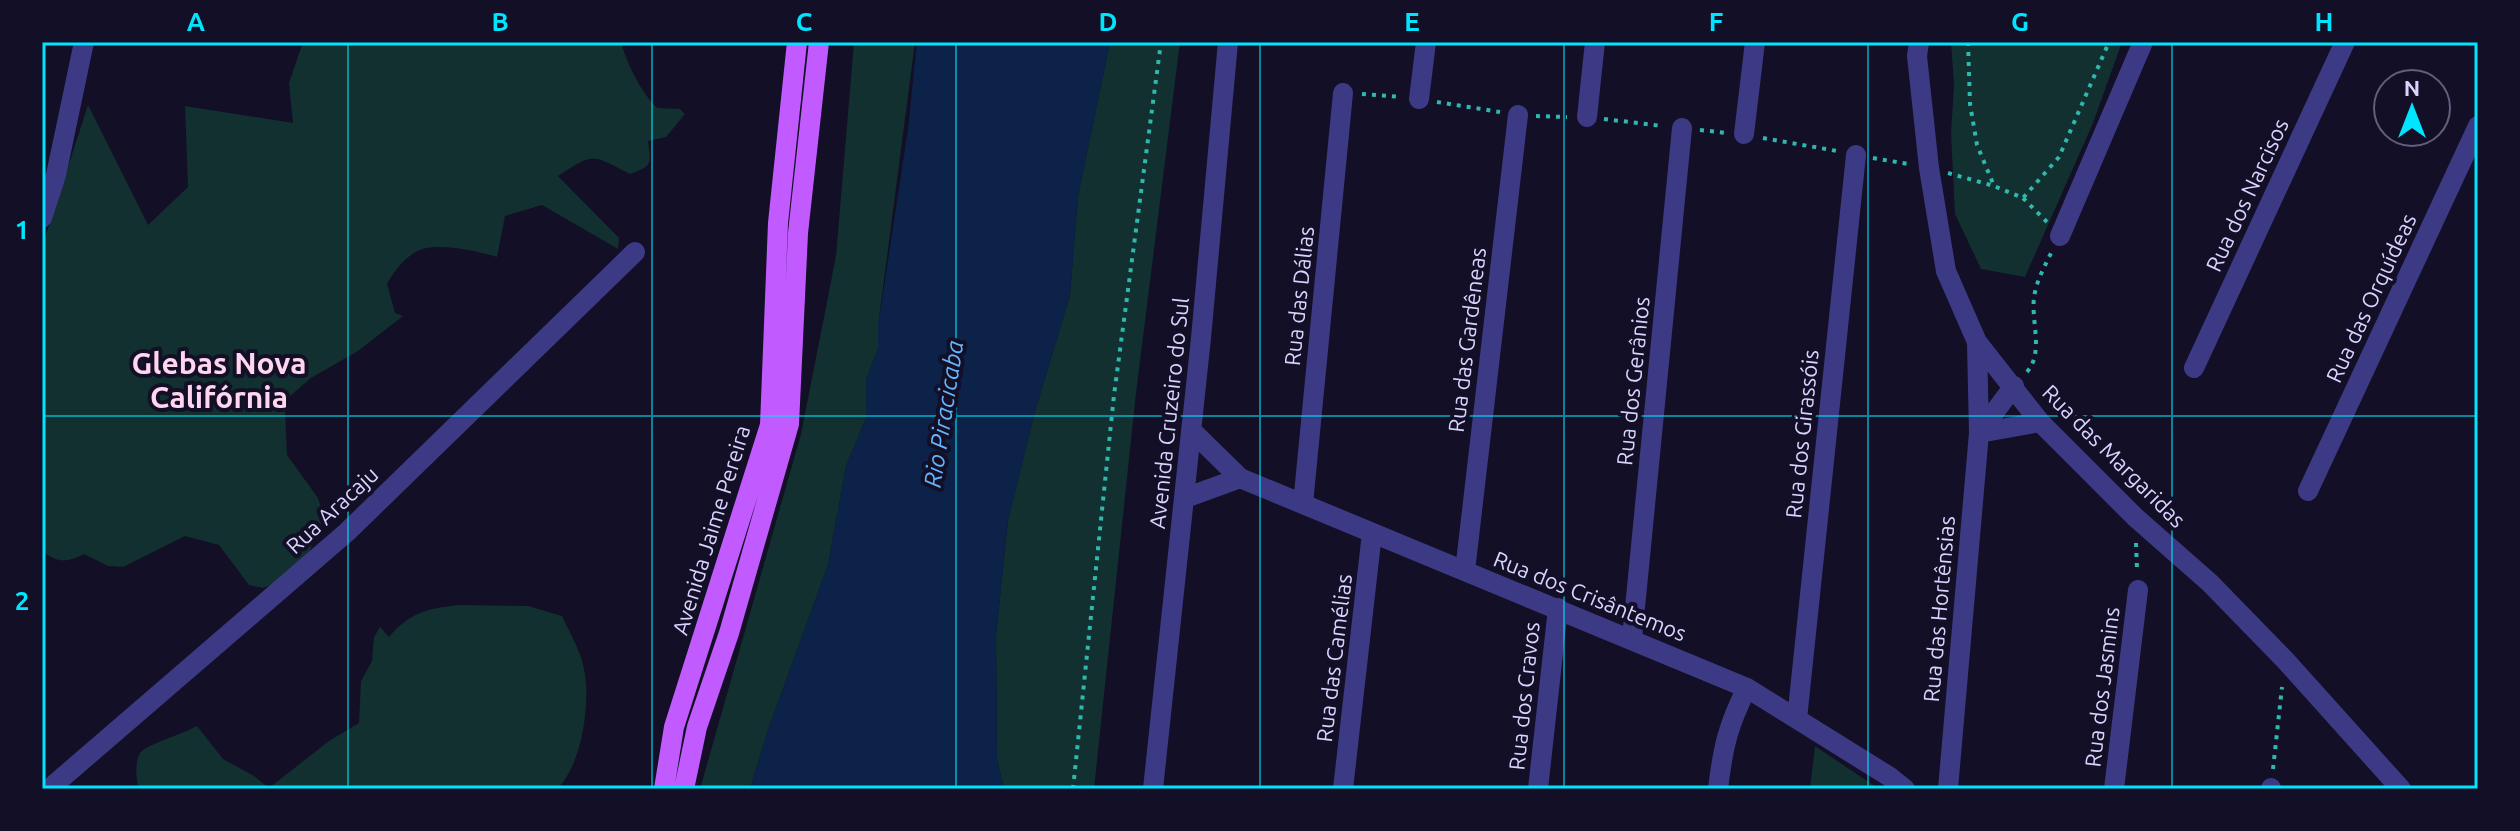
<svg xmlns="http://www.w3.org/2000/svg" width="2520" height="831" viewBox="0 0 2520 831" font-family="Ubuntu,sans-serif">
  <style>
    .green { fill: #12302f }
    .water { fill: #0c2248 }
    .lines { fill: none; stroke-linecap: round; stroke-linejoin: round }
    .path { stroke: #2fb8b0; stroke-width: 4; stroke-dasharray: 4 6; stroke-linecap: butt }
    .minor { stroke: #3d3a85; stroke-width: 20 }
    .major { stroke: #c25bff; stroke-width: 20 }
    .grid { fill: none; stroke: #00e5ff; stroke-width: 2; stroke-opacity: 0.55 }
    .labels { text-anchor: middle; stroke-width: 8; stroke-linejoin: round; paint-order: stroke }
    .street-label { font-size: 22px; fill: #d9d4ff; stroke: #130f26 }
    .water-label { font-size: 24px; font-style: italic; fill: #62b6ff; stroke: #130f26 }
    .district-label { font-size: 30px; font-weight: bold; fill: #ffd6f0; stroke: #130f26 }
    .neatline { fill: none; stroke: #00e5ff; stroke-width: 3 }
    .grid-label { font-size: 26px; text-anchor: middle; font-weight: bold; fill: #00e5ff }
  </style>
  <rect width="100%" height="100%" fill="#130f26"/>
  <path class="green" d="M 303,42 L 621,42 C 627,64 641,92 657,108 L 680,109 L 685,114 L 666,137 L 648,141 C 651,164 653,166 630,174 C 592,155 595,152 558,176 L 619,238 L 618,249 L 542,205 L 505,216 L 497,257 C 479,251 441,243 422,249 C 406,255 395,270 387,284 L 395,313 L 403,316 L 358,351 L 311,378 L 290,396 L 285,409 L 287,455 L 318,498 L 324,517 L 308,555 L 280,582 L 263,588 L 249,585 L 219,545 L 185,536 L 123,567 L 108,566 L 84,554 C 66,563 58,563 42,551 L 42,247 L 88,105 L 148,225 L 188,187 L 185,106 L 293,123 L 289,83 Z
    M 854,42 L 915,42 L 878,326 L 878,349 L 866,380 L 866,418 L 846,466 L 828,565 L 768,730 L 750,789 L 700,789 L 801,434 L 836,256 Z
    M 1110,42 L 1180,42 L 1136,393 L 1094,789 L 1004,789 L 997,759 L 996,635 L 1008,520 L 1035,411 L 1070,295 L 1078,196 Z
    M 1951,42 L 2122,42 L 2093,123 L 2025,277 L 1981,269 L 1955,214 L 1951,134 L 1954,85 Z
    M 460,605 L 528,606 L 562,616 C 571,635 583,655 585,675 C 590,708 581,766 557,789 L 139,789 C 136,780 134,758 142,751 C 149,744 183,734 197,726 L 223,759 L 254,776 L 269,788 L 329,741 L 359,723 L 361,681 L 372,661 L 374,637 L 380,627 L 389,637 C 410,612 429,608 460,605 Z
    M 1815,746 L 1879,789 L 1810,789 Z"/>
  <path class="water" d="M 917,42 L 1110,42 L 1078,196 L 1070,295 L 1035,411 L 1008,520 L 996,635 L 997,759 L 1004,789 L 750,789 L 768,730 L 828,565 L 846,466 L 866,418 L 866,380 L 878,349 L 878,326 L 908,129 Z"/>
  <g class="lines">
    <path class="path" d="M 1968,42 L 1970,104 L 1977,145 L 1994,186 L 2023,198 L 2059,157 L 2109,42
      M 1362,94 L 1401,97
      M 1437,102 L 1500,112
      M 1536,116 L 1567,117
      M 1604,119 L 1663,126
      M 1700,130 L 1727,133
      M 1763,138 L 1837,151
      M 1873,158 L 1908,164
      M 1948,173 L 1994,186
      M 2023,198 L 2047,222
      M 2027,372 C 2044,352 2031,322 2034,298 C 2036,281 2045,266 2052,251
      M 2136,543 L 2137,570
      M 2273,769 L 2282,687
      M 1073,789 L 1114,395 L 1161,42"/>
    <path class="minor" d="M 1919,42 L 1917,56 L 1929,168 L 1946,271 L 1977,342 L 2040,422 L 2135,517 L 2210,583 L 2285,660 L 2401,789
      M 1419,99 L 1426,42
      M 1587,117 L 1595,42
      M 1744,134 L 1755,42
      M 42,218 L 56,175 L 84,42
      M 2060,236 L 2143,42
      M 2194,368 L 2345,42
      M 1192,431 L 1240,478 L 1747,688 L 1890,777 L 1905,789
      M 1979,433 L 2040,422
      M 1979,433 L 2014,386
      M 2308,491 L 2478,126
      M 1185,498 L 1240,478
      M 1303,504 L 1343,93
      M 1465,571 L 1518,115
      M 1632,638 L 1682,128
      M 1797,719 L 1856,155
      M 49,789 L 347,532 L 635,252
      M 1153,789 L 1201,338 L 1228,42
      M 1343,789 L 1372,533
      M 1538,789 L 1558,608
      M 1718,789 C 1723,747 1728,725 1747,688
      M 1948,789 L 1979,433 L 1977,342
      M 2114,789 L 2138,590
      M 2271,789 L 2271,788"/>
    <path class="major" d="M 664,789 L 674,727 L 770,425 L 778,223 L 797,42
      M 684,789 L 697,727 L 729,633 L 789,424 L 798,233 L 819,42"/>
  </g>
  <path class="grid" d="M 348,42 L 348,789M 652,42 L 652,789M 956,42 L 956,789M 1260,42 L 1260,789M 1564,42 L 1564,789M 1868,42 L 1868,789M 2172,42 L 2172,789M 42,416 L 2478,416"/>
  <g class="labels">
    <g class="street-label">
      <text transform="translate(2247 195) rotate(-65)" y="8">Rua dos Narcisos</text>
      <text transform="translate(1299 296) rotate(-84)" y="8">Rua das Dálias</text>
      <text transform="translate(2371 298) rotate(-65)" y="8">Rua das Orquídeas</text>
      <text transform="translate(1467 340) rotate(-83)" y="8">Rua das Gardêneas</text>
      <text transform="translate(1633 381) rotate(-84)" y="8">Rua dos Gerânios</text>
      <text transform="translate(1169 413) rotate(-84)" y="8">Avenida Cruzeiro do Sul</text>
      <text transform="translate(1802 434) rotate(-84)" y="8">Rua dos Girassóis</text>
      <text transform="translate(2114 456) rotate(45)" y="8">Rua das Margaridas</text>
      <text transform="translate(332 510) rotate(-43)" y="8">Rua Aracaju</text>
      <text transform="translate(711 530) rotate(-73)" y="8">Avenida Jaime Pereira</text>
      <text transform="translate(1590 596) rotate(22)" y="8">Rua dos Crisântemos</text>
      <text transform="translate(1939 609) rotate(-85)" y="8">Rua das Hortênsias</text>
      <text transform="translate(1334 658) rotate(-83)" y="8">Rua das Camélias</text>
      <text transform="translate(2102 687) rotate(-83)" y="8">Rua dos Jasmins</text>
      <text transform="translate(1524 696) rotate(-84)" y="8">Rua dos Cravos</text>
    </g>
    <g class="water-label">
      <text transform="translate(944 414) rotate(-81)" y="8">Rio Piracicaba</text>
    </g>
    <g class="district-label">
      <text x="219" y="374">Glebas Nova<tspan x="219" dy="34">Califórnia</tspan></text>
    </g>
  </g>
  <rect width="2520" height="831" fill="none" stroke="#130f26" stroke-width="88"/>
  <g transform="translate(2412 108)"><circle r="38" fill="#130f26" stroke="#625e7d" stroke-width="2"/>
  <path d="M0-6L14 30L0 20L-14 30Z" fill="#00e5ff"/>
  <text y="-12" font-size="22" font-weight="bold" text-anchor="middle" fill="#d9d4ff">N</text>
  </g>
  <rect x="44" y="44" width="2432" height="743" class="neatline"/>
  <g class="grid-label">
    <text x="196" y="31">A</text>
    <text x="500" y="31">B</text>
    <text x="804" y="31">C</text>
    <text x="1108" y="31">D</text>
    <text x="1412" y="31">E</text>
    <text x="1716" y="31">F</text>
    <text x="2020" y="31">G</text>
    <text x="2324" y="31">H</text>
    <text x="22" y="239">1</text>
    <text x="22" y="610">2</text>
  </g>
</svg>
